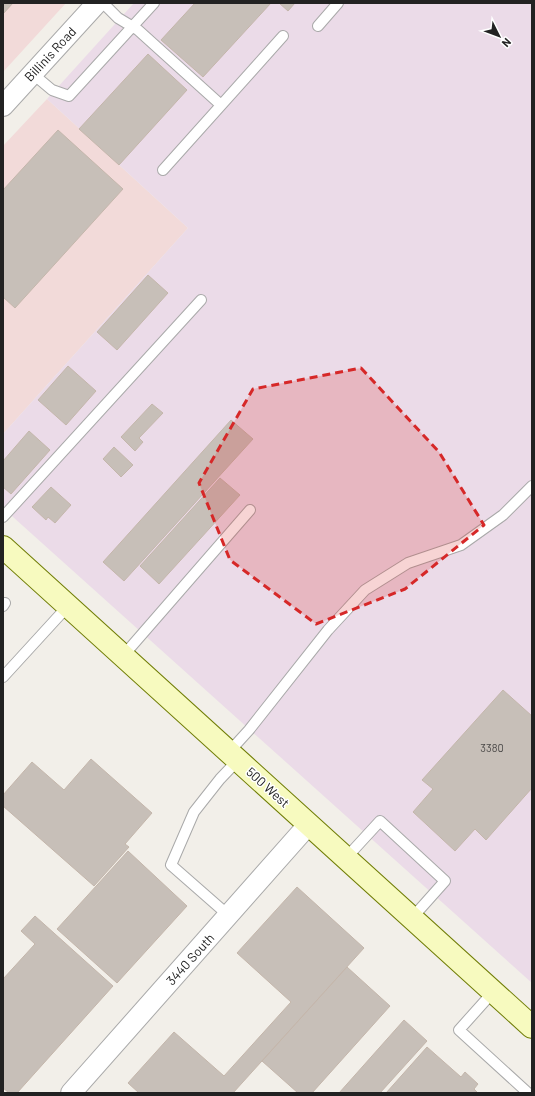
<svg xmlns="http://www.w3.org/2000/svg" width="535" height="1096" viewBox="0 0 535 1096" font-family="Barlow,sans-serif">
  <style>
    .commercial { fill: #f2dad9 }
    .industrial { fill: #ebdbe8 }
    .building { fill: #c7bfb8; stroke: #c4b6ab }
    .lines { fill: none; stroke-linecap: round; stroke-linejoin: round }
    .lane-casing { stroke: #a9a9a9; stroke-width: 12 }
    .street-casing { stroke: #a9a9a9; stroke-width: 22 }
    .secondary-casing { stroke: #707d05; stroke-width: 24 }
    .lane { stroke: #fff; stroke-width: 10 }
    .street { stroke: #fff; stroke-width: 20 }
    .secondary { stroke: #f7fabf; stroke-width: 22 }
    .marked { fill: #d62828; fill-opacity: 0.2; stroke: #d62828; stroke-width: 3; stroke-dasharray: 8 5; stroke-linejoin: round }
    .labels { text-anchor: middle; stroke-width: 3; stroke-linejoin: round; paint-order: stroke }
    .number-label { font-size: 11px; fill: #4b4948 }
    .street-label { font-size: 13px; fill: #222; stroke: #fff }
  </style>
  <rect width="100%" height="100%" fill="#f2efe9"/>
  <path class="commercial" d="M 3,3 L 66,3 L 3,72 Z
    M 47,99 L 188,228 L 3,434 L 3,146 Z"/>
  <path class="industrial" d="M 134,3 L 532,3 L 532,983 L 3,508 L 3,434 L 188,228 L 47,99 Z"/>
  <path class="building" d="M 3,3 L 13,3 L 3,14 Z
    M 195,3 L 271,3 L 203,77 L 161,40 Z
    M 279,3 L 295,3 L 288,11 Z
    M 148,54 L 187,90 L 119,165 L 79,129 Z
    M 58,130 L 123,189 L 15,308 L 3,297 L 3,190 Z
    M 148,275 L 168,293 L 117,350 L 97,332 Z
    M 68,366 L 96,391 L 66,425 L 38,400 Z
    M 152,404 L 163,413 L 139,438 L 143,442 L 135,451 L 121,437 Z
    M 231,420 L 253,439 L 124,581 L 103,562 Z
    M 29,431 L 50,450 L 11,494 L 3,487 L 3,461 Z
    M 114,447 L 133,465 L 121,477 L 103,459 Z
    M 220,478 L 240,495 L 159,584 L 140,566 Z
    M 51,487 L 71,505 L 55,523 L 48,517 L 46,520 L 32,507 Z
    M 503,690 L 532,716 L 532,788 L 486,840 L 475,829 L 455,851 L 413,812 L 433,789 L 422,780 Z
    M 91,759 L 152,813 L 125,844 L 129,847 L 94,886 L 3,806 L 3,795 L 32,762 L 64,790 Z
    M 128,851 L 187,906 L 117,983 L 57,929 Z
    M 297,887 L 364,948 L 233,1093 L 139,1093 L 128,1083 L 174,1032 L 224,1076 L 291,1002 L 237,953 Z
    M 35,916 L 113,986 L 17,1093 L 9,1093 L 3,1088 L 3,979 L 35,944 L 21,931 Z
    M 347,967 L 390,1006 L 312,1093 L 298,1093 L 262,1061 Z
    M 404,1020 L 427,1041 L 380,1093 L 339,1093 Z
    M 427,1047 L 461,1077 L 465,1072 L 478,1084 L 474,1089 L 478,1093 L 386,1093 Z"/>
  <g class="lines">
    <defs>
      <path id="lane" d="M 103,3 L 118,18 L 138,30 L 221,105
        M 318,26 L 338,3
        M 33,74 L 52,90 L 69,96 L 154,3
        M 163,170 L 283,36
        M 3,517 L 201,300
        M 3,606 L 5,603
        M 123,656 L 250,510
        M 3,677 L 68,606
        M 229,752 L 249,730 L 328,630 L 365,590 L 408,563 L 461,545 L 503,515 L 532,486
        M 346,858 L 380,821 L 445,881 L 412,918
        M 228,915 L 171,865 L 194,812 L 220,779 L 238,760
        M 493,992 L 459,1030 L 528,1093"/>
      <path id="street" d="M 3,106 L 97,3
        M 71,1093 L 309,824"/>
      <path id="secondary" d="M 3,547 L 532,1027"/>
    </defs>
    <use href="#lane" class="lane-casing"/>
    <use href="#street" class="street-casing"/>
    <use href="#secondary" class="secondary-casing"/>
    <use href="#lane" class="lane"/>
    <use href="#street" class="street"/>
    <use href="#secondary" class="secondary"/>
  </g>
  <path class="marked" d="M 361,368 L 439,452 L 484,525 L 405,589 L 316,624 L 230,560 L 199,483 L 253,389 Z"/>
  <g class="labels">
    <g class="number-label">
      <text x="492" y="752">3380</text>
    </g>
    <g class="street-label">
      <text transform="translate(50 54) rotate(-47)" y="5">Billinis Road</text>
      <text transform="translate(268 787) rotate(42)" y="5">500 West</text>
      <text transform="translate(190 959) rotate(-48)" y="5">3440 South</text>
    </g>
  </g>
  <rect width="535" height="1096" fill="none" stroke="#222222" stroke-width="8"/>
  <g transform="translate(499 36) rotate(132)" stroke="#ffffff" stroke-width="3" paint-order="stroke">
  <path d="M0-3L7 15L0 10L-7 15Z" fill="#222222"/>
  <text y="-6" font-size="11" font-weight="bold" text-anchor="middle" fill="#222222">N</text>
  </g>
</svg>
